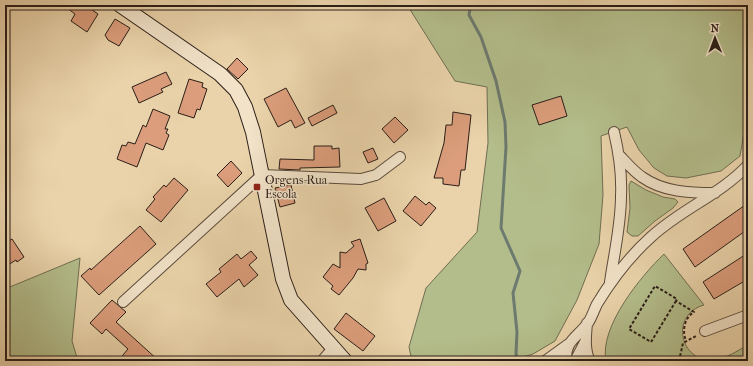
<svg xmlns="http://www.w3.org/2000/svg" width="753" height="366" viewBox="0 0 753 366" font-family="'IM FELL French Canon',serif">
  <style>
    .green { fill: #b3bd8b; stroke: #6f6e52 }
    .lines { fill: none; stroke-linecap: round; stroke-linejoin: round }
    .stream { stroke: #6c7a6f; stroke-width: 3 }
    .building { fill: #db9d7b; stroke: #2b1e18 }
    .street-casing { stroke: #5b4b3c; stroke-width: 12 }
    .secondary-casing { stroke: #2b1e18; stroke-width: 16 }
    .path { stroke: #2b1e18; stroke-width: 2; stroke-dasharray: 3 2; stroke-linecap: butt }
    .street { stroke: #f1e2c8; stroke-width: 10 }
    .secondary { stroke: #f1e2c8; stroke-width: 14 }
    .poi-dot { fill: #8f2418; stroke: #f1e2c8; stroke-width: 1.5 }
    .labels { text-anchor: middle; stroke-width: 3; stroke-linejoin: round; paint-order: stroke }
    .poi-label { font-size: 12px; fill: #2b1e18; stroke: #f1e2c8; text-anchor: start }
  </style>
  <rect width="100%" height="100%" fill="#ead3aa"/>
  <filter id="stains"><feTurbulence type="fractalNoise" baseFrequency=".005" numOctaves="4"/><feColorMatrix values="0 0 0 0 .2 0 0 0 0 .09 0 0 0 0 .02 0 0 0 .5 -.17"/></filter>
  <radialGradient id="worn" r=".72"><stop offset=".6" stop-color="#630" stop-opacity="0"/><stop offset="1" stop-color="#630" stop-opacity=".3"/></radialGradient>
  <path class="green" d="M 428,5 L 748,5 L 748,124 L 744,133 L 740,156 L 721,171 L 686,178 L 667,176 L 654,168 L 639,150 L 627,127 L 601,136 L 603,195 L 599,244 L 577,300 L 555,341 L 533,354 L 511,361 L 412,361 L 409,347 L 426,288 L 477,232 L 488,143 L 487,87 L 455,81 L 409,8 Z
    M 631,181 L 646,190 L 663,197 L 675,199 L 678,202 L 673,208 L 655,221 L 638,236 L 632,236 L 627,232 L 630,208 L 629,185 Z
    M 664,254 L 704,305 C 669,315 680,363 714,360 C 727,358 737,351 748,345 L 748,359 L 736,361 L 606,361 C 599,327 641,276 664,254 Z
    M 80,258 L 72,341 L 78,361 L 5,361 L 5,289 Z"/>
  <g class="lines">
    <path class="stream" d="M 469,5 L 470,9 L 469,15 L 481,37 L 496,81 L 505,122 L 506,147 L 501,228 L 520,271 L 513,293 L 517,332 L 516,353 L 517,361"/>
  </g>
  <path class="building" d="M 63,5 L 85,5 L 98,14 L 87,32 L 71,21 L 75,14 Z
    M 115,19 L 130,28 L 119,46 L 108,40 L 105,35 Z
    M 237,58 L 248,69 L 238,79 L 227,69 Z
    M 166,72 L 172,84 L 161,89 L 163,92 L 139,103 L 132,87 Z
    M 189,79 L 203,83 L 202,87 L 207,89 L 200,110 L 197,109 L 194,118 L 178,113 Z
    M 286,88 L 305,123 L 295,128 L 291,120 L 278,127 L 264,99 Z
    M 561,96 L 567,116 L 539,125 L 532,105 Z
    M 333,105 L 337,113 L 312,126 L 308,118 Z
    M 153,109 L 170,116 L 165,129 L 168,129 L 166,133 L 169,135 L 163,150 L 146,143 L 137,167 L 117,159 L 122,145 L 126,146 L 128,142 L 135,144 L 143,125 L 146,127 Z
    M 453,112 L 471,115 L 465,170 L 461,170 L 459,186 L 443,184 L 443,178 L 434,178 L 444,143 L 446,125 L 452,125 Z
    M 395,117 L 408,130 L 394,143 L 382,129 Z
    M 314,146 L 332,146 L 332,149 L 339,148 L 340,167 L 300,168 L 300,170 L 279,169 L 280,159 L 314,160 Z
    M 373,148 L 378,159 L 368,163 L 363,152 Z
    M 231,161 L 242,173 L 228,187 L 217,175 Z
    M 174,178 L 188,190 L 161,222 L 146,210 L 155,199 L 153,197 L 164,185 L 166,187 Z
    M 291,185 L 295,203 L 280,207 L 275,188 Z
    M 415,196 L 426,205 L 429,202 L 436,208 L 421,226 L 403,211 Z
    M 384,198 L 396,221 L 378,231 L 365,208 Z
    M 748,203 L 748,229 L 695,267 L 683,249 Z
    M 140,226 L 156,244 L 99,295 L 81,276 L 90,268 L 91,270 Z
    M 12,239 L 24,257 L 17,262 L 16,260 L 8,265 L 5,261 L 5,243 Z
    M 360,239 L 368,263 L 366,264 L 366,270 L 358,269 L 353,278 L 339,295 L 331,289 L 333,286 L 323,277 L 333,264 L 340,268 L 340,252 L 346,253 L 354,246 L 351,242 Z
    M 251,251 L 257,258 L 249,265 L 258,275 L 244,287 L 239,279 L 217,297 L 206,284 L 221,272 L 219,269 L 237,254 L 241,259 Z
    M 748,253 L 748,279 L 714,299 L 703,282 Z
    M 112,300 L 126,312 L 116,322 L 159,361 L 118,361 L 128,349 L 106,329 L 102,334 L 90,323 Z
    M 346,313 L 375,336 L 363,351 L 334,329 Z"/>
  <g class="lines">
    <defs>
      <path id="street" d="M 619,155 C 626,162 633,171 642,177 C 663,192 690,193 715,193
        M 610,282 C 614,254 621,225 621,196 C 622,174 619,153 614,132
        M 123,302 L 262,175 L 361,179 L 376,175 L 400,157
        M 587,323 C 586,335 584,350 590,361
        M 705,331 L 748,315
        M 322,361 L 334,347
        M 545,361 L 570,343
        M 566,361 C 565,340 578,337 588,323 C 592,317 594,310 597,304 C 611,281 631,255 651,237 C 681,209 720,195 748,165
        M 575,361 L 586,340"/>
      <path id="secondary" d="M 120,5 L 220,74 L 236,90 L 245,107 L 253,132 L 283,279 L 291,300 L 345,361"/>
    </defs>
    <use href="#street" class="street-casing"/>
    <use href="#secondary" class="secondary-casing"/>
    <path class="path" d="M 676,301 L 651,342 L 629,329 L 655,286 L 677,299 L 676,301 L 694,312 C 684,318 682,331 686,341
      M 679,361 L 683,343 L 696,336"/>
    <use href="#street" class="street"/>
    <use href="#secondary" class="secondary"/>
  </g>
  <rect class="poi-dot" x="253" y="183" width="8" height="8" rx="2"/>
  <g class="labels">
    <g class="poi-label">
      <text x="265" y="184">Orgens-Rua<tspan x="265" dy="14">Escola</tspan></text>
    </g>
  </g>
  <rect width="753" height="366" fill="none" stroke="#ead3aa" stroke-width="20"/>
  <rect x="6" y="6" width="741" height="354" fill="none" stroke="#2b1e18" stroke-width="2"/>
  <rect x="10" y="10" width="733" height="346" fill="none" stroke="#2b1e18"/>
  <g transform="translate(715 38) rotate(359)" stroke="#f1e2c8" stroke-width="3" paint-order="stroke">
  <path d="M0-3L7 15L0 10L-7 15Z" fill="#2b1e18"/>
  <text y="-6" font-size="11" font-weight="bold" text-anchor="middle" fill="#2b1e18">N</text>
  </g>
  <rect width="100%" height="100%" filter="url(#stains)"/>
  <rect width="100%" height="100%" fill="url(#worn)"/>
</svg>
